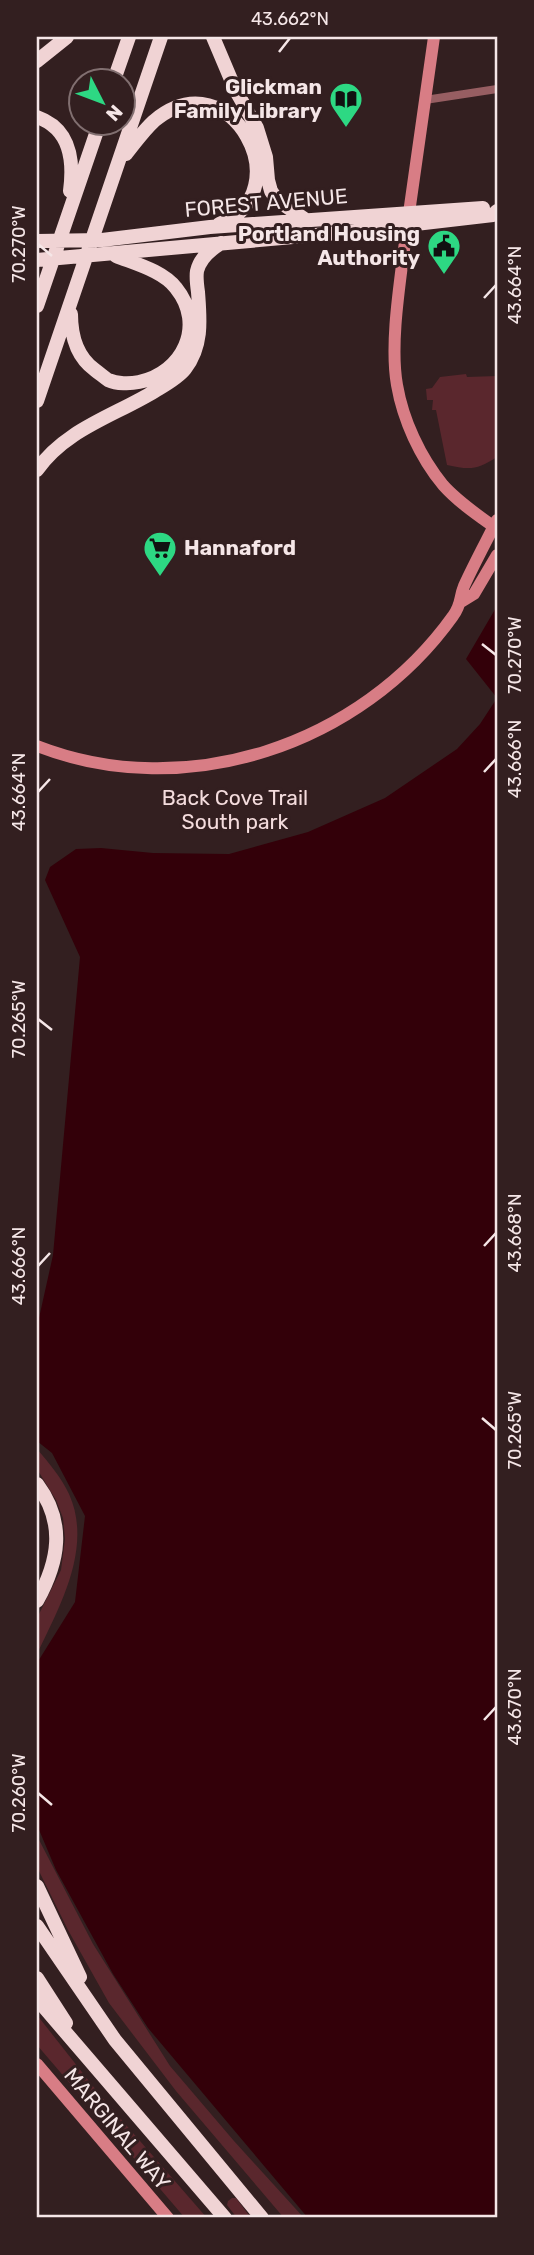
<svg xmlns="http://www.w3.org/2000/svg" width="534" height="2255" viewBox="0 0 534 2255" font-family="Rubik,sans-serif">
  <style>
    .green { fill: #5a272d }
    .water { fill: #330009 }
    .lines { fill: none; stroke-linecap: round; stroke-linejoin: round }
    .street { stroke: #975e62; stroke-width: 8 }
    .secondary { stroke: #d87d85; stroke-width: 12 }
    .highway { stroke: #f0d3d4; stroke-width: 14 }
    .ticks { fill: none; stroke: #f5e6e7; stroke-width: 2.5 }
    .labels { text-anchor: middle; stroke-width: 6; stroke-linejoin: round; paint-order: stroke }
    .poi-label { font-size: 21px; font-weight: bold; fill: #f5e6e7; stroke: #331f20; text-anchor: end }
    .street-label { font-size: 21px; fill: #f5e6e7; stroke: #331f20 }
    .park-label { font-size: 21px; fill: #f4dcdd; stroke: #331f20 }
    .neatline { fill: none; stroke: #f5e6e7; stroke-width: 2.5 }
    .ticks-label { font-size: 18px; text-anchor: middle; fill: #f5e6e7 }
  </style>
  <rect width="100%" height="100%" fill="#331f20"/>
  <path class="green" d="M 466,374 L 467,377 L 497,376 L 497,457 C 477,470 470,470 447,465 L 436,410 L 432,410 L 433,400 L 427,400 L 426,389 L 432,388 L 440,377 Z
    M 37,1449 C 49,1463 61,1477 69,1494 C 93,1547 60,1606 37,1654 L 37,1618 L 61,1570 L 65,1539 L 63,1518 L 56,1500 L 37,1469 Z
    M 37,1836 L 93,1944 L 170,2066 L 234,2141 L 304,2218 L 284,2218 L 176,2091 L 109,2003 L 68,1930 L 37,1867 Z
    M 37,2015 L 100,2095 L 207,2218 L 185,2218 L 37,2045 Z
    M 232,2198 L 236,2198 L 251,2218 L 237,2218 L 227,2205 L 228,2201 Z"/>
  <path class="water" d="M 497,606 L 497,2218 L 308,2218 L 148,2028 L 113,1974 L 56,1870 L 37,1825 L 37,1663 L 75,1602 L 85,1516 L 52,1453 L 37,1441 L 37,1327 L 53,1255 L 80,957 L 45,880 L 50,867 L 76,849 L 101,848 L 153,853 L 229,854 L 308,832 L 385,798 L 457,749 L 480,724 L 497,698 L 466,659 Z"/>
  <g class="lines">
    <path class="street" d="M 425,100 L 497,89"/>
    <path class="secondary" d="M 409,213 L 434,37
      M 407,225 C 402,272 389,340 397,385 C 403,420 420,457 443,485 C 458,502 479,516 497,529
      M 461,602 L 474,594 L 497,555
      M 37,746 C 186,804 361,745 453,616 C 462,604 459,598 464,586 C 474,564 486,542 497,520
      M 37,2064 L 168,2218"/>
    <path class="highway" d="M 213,37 L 235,89 L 257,128 L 266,157 L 268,180 L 271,191 L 277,200 L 306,220
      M 37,61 L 67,37
      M 114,80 L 129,37
      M 37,117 C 71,129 74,161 70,191
      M 126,154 C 135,143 143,131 154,121 C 231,56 303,193 219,224
      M 37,241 L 102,240 L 210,227 L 483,208
      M 37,260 L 338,233 L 493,215 L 497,211
      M 37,306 L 100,122
      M 71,314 C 71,335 77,357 95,370 C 99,373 104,377 108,380 C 117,384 130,384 139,382 C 183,373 206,325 176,288 C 163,271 136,264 116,256
      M 37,401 L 161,37
      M 37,470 C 66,429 114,416 155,391 C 165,385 178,378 185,369 C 203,346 200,319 198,292 C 197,285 196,277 197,271 C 200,258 210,250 221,243
      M 37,1484 C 66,1523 59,1561 37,1601
      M 37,1886 L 80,1977
      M 37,1926 L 115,2040 L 262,2218
      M 37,1978 L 66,2023
      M 37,1999 L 225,2218"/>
  </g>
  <path class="ticks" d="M 279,52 L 290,38M 38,244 L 52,256M 484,298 L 496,285M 482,644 L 496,655M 484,772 L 496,759M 38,792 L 50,779M 38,1019 L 52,1030M 484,1246 L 496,1233M 38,1266 L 50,1253M 482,1418 L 496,1430M 484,1720 L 496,1707M 38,1793 L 52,1805"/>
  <defs>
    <symbol id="library-pin" viewBox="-11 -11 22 30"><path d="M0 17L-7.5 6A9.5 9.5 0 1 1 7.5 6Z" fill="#2dd883" stroke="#331f20"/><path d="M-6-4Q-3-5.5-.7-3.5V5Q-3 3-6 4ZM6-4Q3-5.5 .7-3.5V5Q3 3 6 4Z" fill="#111"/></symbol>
    <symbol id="civic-pin" viewBox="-11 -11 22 30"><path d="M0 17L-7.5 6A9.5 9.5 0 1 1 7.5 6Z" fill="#2dd883" stroke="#331f20"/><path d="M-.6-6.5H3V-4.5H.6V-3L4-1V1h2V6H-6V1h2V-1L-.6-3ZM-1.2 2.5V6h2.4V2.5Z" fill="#111"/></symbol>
    <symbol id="supermarket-pin" viewBox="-11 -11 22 30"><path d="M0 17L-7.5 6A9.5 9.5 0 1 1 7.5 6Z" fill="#2dd883" stroke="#331f20"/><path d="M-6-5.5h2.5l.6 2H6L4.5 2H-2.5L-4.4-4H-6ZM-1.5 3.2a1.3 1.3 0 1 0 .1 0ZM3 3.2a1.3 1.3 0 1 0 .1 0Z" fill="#111"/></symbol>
  </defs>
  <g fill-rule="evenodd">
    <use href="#library-pin" x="327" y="80" width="38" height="52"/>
    <use href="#civic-pin" x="425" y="227" width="38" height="52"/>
    <use href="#supermarket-pin" x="141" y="529" width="38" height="52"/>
  </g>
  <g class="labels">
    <g class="poi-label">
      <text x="322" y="94">Glickman<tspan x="322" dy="24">Family Library</tspan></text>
      <text x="420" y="241">Portland Housing<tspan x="420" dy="24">Authority</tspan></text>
      <text x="184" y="555" text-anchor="start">Hannaford</text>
    </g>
    <g class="street-label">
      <text transform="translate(266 203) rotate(-5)" y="7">FOREST AVENUE</text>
      <text transform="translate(117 2129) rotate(50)" y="7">MARGINAL WAY</text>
    </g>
    <g class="park-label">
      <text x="235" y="805">Back Cove Trail<tspan x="235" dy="24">South park</tspan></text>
    </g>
  </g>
  <rect width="534" height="2255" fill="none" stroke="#331f20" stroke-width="77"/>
  <g transform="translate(102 102) rotate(132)"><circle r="33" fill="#331f20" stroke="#816f70" stroke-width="2"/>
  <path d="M0-5L12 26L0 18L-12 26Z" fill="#2dd883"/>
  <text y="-10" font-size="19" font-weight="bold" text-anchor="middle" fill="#f5e6e7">N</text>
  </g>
  <rect x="38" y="38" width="458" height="2178" class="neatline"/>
  <g class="ticks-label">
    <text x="290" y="25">43.662°N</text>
    <text transform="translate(19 244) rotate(-90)" y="6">70.270°W</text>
    <text transform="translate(515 285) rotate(-90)" y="6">43.664°N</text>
    <text transform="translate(515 655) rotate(-90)" y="6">70.270°W</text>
    <text transform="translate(515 759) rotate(-90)" y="6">43.666°N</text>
    <text transform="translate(19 792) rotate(-90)" y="6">43.664°N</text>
    <text transform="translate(19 1019) rotate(-90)" y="6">70.265°W</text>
    <text transform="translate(515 1233) rotate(-90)" y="6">43.668°N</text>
    <text transform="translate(19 1266) rotate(-90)" y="6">43.666°N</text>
    <text transform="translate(515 1430) rotate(-90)" y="6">70.265°W</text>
    <text transform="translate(515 1707) rotate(-90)" y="6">43.670°N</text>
    <text transform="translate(19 1793) rotate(-90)" y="6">70.260°W</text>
  </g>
</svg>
